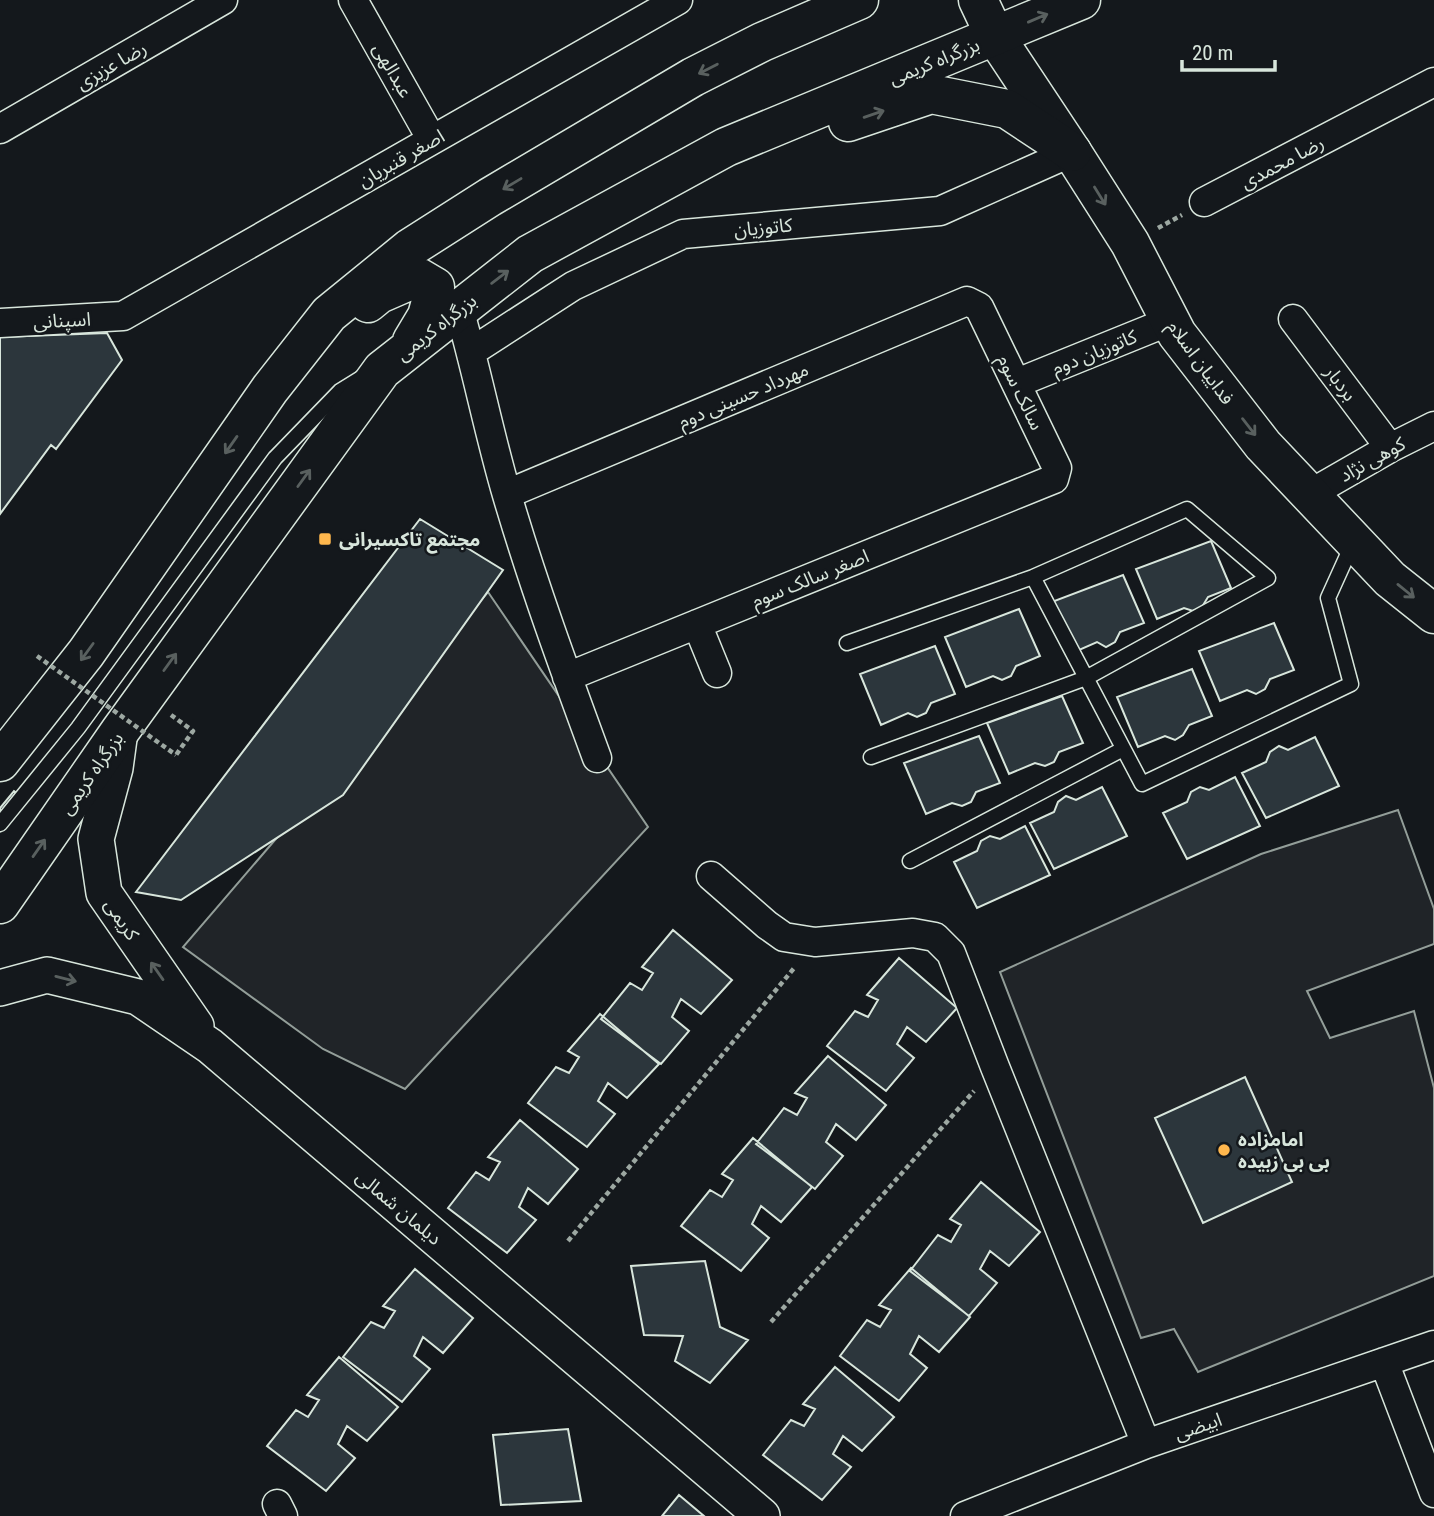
<svg xmlns="http://www.w3.org/2000/svg" width="1434" height="1516" viewBox="0 0 1434 1516" font-family="'Roboto Condensed','Noto Sans Arabic',sans-serif">
  <style>
    .green { fill: #202428; stroke: #939e99; stroke-width: 2 }
    .building { fill: #2c363c; stroke: #d8e6dc; stroke-width: 2 }
    .lines { fill: none; stroke-linecap: round; stroke-linejoin: round }
    .service-casing { stroke: #d8e6dc; stroke-width: 17 }
    .minor-casing { stroke: #d8e6dc; stroke-width: 31 }
    .tertiary-casing { stroke: #d8e6dc; stroke-width: 38 }
    .primary-casing { stroke: #d8e6dc; stroke-width: 41 }
    .trunk-casing { stroke: #d8e6dc; stroke-width: 41 }
    .path { stroke: #9da8a2; stroke-width: 4.5; stroke-dasharray: 5 3.5; stroke-linecap: butt }
    .service { stroke: #14181c; stroke-width: 14 }
    .minor { stroke: #14181c; stroke-width: 28 }
    .tertiary { stroke: #14181c; stroke-width: 35 }
    .primary { stroke: #14181c; stroke-width: 38 }
    .trunk { stroke: #14181c; stroke-width: 38 }
    .path-bridge { stroke: #9da8a2; stroke-width: 4.5; stroke-dasharray: 5 3.5; stroke-linecap: butt }
    .oneway { stroke: #59605f }
    .poi-dot { fill: #ffb74d; stroke: #14181c; stroke-width: 2.5 }
    .labels { text-anchor: middle; stroke-width: 5; stroke-linejoin: round; paint-order: stroke }
    .street-label { font-size: 19px; fill: #d8e6dc; stroke: #14181c }
    .poi-label { font-size: 19px; font-weight: bold; fill: #d8e6dc; stroke: #14181c; text-anchor: start }
  </style>
  <rect width="100%" height="100%" fill="#14181c"/>
  <path class="green" d="M 488,592 L 648,827 L 405,1089 L 323,1049 L 183,947 Z
    M 1398,810 L 1434,909 L 1434,944 L 1307,991 L 1330,1038 L 1414,1011 L 1434,1088 L 1434,1276 L 1198,1372 L 1174,1329 L 1141,1338 L 1000,972 L 1261,854 Z"/>
  <path class="building" d="M 107,333 L 122,360 L 56,449 L 51,445 L 0,514 L 0,337 Z
    M 420,519 L 503,570 L 343,795 L 181,900 L 136,892 Z
    M 1211,541 L 1231,588 L 1208,597 L 1202,607 L 1193,611 L 1184,608 L 1157,619 L 1136,569 Z
    M 1123,575 L 1144,623 L 1120,632 L 1115,642 L 1106,647 L 1097,642 L 1070,654 L 1049,603 Z
    M 1019,609 L 1040,656 L 1016,666 L 1011,676 L 1002,680 L 993,676 L 966,687 L 945,637 Z
    M 1274,623 L 1294,670 L 1270,679 L 1265,689 L 1256,694 L 1247,690 L 1220,701 L 1199,651 Z
    M 935,646 L 955,694 L 931,703 L 926,713 L 917,717 L 908,713 L 881,725 L 860,674 Z
    M 1192,669 L 1212,716 L 1189,725 L 1183,735 L 1175,740 L 1165,736 L 1138,747 L 1117,697 Z
    M 1062,696 L 1083,743 L 1059,752 L 1054,762 L 1045,766 L 1035,763 L 1009,774 L 987,723 Z
    M 979,736 L 1000,783 L 976,792 L 971,802 L 962,806 L 952,803 L 926,814 L 904,763 Z
    M 1315,737 L 1339,786 L 1266,818 L 1242,773 L 1266,762 L 1270,752 L 1279,746 L 1288,750 Z
    M 1235,777 L 1260,826 L 1187,859 L 1163,813 L 1187,802 L 1191,792 L 1200,787 L 1209,790 Z
    M 1102,787 L 1127,836 L 1054,869 L 1030,823 L 1054,812 L 1058,802 L 1066,796 L 1076,800 Z
    M 14,791 L 24,798 L 0,831 L 0,808 Z
    M 1025,826 L 1050,875 L 977,908 L 954,862 L 977,851 L 981,841 L 990,836 L 1000,839 Z
    M 673,930 L 732,980 L 701,1014 L 681,999 L 672,1017 L 689,1031 L 661,1064 L 601,1019 L 630,983 L 642,990 L 653,973 L 642,967 Z
    M 899,958 L 957,1008 L 926,1042 L 907,1027 L 897,1044 L 914,1058 L 886,1091 L 827,1046 L 855,1011 L 868,1017 L 878,1000 L 867,995 Z
    M 600,1014 L 659,1064 L 627,1098 L 608,1083 L 598,1101 L 615,1114 L 587,1147 L 528,1103 L 556,1067 L 569,1073 L 579,1057 L 568,1051 Z
    M 828,1056 L 886,1105 L 856,1140 L 836,1124 L 826,1142 L 843,1156 L 815,1189 L 756,1144 L 784,1108 L 797,1115 L 807,1098 L 795,1093 Z
    M 1245,1077 L 1292,1182 L 1203,1223 L 1155,1118 Z
    M 520,1120 L 578,1169 L 548,1204 L 528,1188 L 519,1207 L 536,1220 L 507,1253 L 448,1208 L 476,1172 L 489,1180 L 500,1162 L 488,1157 Z
    M 753,1138 L 812,1187 L 781,1222 L 761,1206 L 752,1224 L 769,1238 L 741,1271 L 681,1226 L 710,1190 L 722,1197 L 733,1180 L 722,1174 Z
    M 981,1182 L 1040,1232 L 1009,1266 L 990,1251 L 980,1269 L 997,1283 L 969,1316 L 910,1271 L 938,1235 L 951,1242 L 961,1225 L 950,1219 Z
    M 705,1261 L 720,1327 L 748,1340 L 710,1383 L 675,1361 L 683,1336 L 644,1335 L 631,1266 Z
    M 911,1268 L 970,1317 L 939,1352 L 919,1336 L 910,1354 L 927,1368 L 899,1401 L 840,1356 L 867,1320 L 880,1327 L 891,1310 L 879,1305 Z
    M 415,1269 L 473,1318 L 443,1353 L 423,1337 L 414,1356 L 430,1369 L 402,1402 L 343,1357 L 371,1322 L 384,1328 L 395,1311 L 383,1306 Z
    M 339,1357 L 398,1407 L 367,1441 L 347,1426 L 338,1444 L 355,1458 L 326,1491 L 267,1446 L 296,1410 L 308,1417 L 319,1400 L 307,1395 Z
    M 835,1367 L 894,1417 L 862,1451 L 843,1436 L 833,1454 L 851,1467 L 822,1500 L 763,1455 L 791,1420 L 804,1426 L 815,1409 L 803,1404 Z
    M 568,1429 L 581,1501 L 501,1505 L 493,1435 Z
    M 679,1495 L 704,1516 L 662,1516 Z"/>
  <g class="lines">
    <defs>
      <path id="service" d="M 1033,577 L 1142,784 L 1351,684 L 1328,598 L 1352,545
        M 847,643 L 1033,577 L 1187,509 L 1268,578 L 1086,678 L 871,757
        M 0,824 L 78,728 L 275,458 L 340,391 L 361,378
        M 910,861 L 1123,749"/>
      <path id="minor" d="M 353,0 L 432,140
        M 0,129 L 223,0
        M 1204,202 L 1434,82
        M 459,309 C 477,371 489,434 507,495 C 533,584 565,671 597,758
        M 1293,319 L 1390,448
        M 0,323 L 123,316 L 678,0
        M 471,352 L 573,286 L 683,234 L 940,211 L 1072,152
        M 1017,383 L 1170,321
        M 507,494 L 967,301 L 979,307 L 1057,468 L 1054,479 L 1044,483 L 567,677
        M 1310,494 L 1390,448 L 1434,426
        M 697,624 L 717,673
        M 711,876 L 767,925 L 784,937 L 815,942 L 913,933 L 935,937 L 951,953 L 995,1067 L 1146,1444
        M 1384,1362 L 1434,1493
        M 277,1504 L 283,1516
        M 965,1516 L 1146,1444 L 1434,1345"/>
      <path id="tertiary" d="M 120,731 L 115,768 L 96,839 L 104,893 L 196,1026
        M 0,988 L 47,975 L 138,997 L 210,1046 L 762,1516"/>
      <path id="primary" d="M 995,36 L 1072,152 L 1130,243 L 1177,334 L 1263,445 L 1390,579 L 1434,614"/>
      <path id="trunk" d="M 978,0 L 995,36
        M 848,122 L 931,94 L 1007,109 L 1072,152
        M 368,303 L 379,294 L 418,277 L 435,287 L 427,316 L 412,341
        M 0,762 L 86,653 L 270,389 L 329,314 L 410,248 L 490,197 L 693,77 L 762,42 L 859,0
        M 0,904 L 120,731 L 382,370 L 530,254 L 726,147 L 1081,0"/>
    </defs>
    <use href="#service" class="service-casing"/>
    <use href="#minor" class="minor-casing"/>
    <use href="#tertiary" class="tertiary-casing"/>
    <use href="#primary" class="primary-casing"/>
    <use href="#trunk" class="trunk-casing"/>
    <path class="path" d="M 1158,228 L 1182,215
      M 171,715 L 193,731 L 176,755
      M 568,1241 L 795,967
      M 771,1322 L 974,1091"/>
    <use href="#service" class="service"/>
    <use href="#minor" class="minor"/>
    <use href="#tertiary" class="tertiary"/>
    <use href="#primary" class="primary"/>
    <use href="#trunk" class="trunk"/>
    <path class="path-bridge" d="M 37,656 L 176,755"/>
  </g>
  <defs><path id="oneway-shaft" d="M-6 0H5M1.5-3L5.5 0L1.5 3" fill="none" stroke-width="1.6" stroke-linecap="round" stroke-linejoin="round" transform="scale(1.75)"/></defs>
  <g class="oneway">
    <use href="#oneway-shaft" transform="translate(1038 18) rotate(-23)"/>
    <use href="#oneway-shaft" transform="translate(708 69) rotate(153)"/>
    <use href="#oneway-shaft" transform="translate(874 114) rotate(-19)"/>
    <use href="#oneway-shaft" transform="translate(512 184) rotate(149)"/>
    <use href="#oneway-shaft" transform="translate(1100 196) rotate(58)"/>
    <use href="#oneway-shaft" transform="translate(500 277) rotate(-37)"/>
    <use href="#oneway-shaft" transform="translate(1249 427) rotate(52)"/>
    <use href="#oneway-shaft" transform="translate(231 445) rotate(125)"/>
    <use href="#oneway-shaft" transform="translate(304 478) rotate(-54)"/>
    <use href="#oneway-shaft" transform="translate(1406 591) rotate(39)"/>
    <use href="#oneway-shaft" transform="translate(87 652) rotate(126)"/>
    <use href="#oneway-shaft" transform="translate(170 662) rotate(-54)"/>
    <use href="#oneway-shaft" transform="translate(39 848) rotate(-55)"/>
    <use href="#oneway-shaft" transform="translate(157 971) rotate(-125)"/>
    <use href="#oneway-shaft" transform="translate(66 979) rotate(14)"/>
  </g>
  <g class="poi-dot">
    <rect x="318" y="532" width="14" height="14" rx="3.5"/>
    <circle cx="1224" cy="1150" r="7"/>
  </g>
  <g class="labels">
    <g class="street-label">
      <text transform="translate(934 61) rotate(-22)" y="7">بزرگراه کریمی</text>
      <text transform="translate(111 65) rotate(-30)" y="7">رضا عزیزی</text>
      <text transform="translate(393 70) rotate(60)" y="7">عبدالهی</text>
      <text transform="translate(401 158) rotate(-30)" y="7">اصغر قنبریان</text>
      <text transform="translate(1282 162) rotate(-28)" y="7">رضا محمدی</text>
      <text transform="translate(763 227) rotate(-5)" y="7">کاتوزیان</text>
      <text transform="translate(62 320) rotate(-3)" y="7">اسپنانی</text>
      <text transform="translate(436 327) rotate(-38)" y="7">بزرگراه کریمی</text>
      <text transform="translate(1094 352) rotate(-22)" y="7">کاتوزیان دوم</text>
      <text transform="translate(1201 362) rotate(54)" y="7">فداییان اسلام</text>
      <text transform="translate(1341 383) rotate(53)" y="7">بردبار</text>
      <text transform="translate(1021 392) rotate(64)" y="7">سالک سوم</text>
      <text transform="translate(743 395) rotate(-23)" y="7">مهرداد حسینی دوم</text>
      <text transform="translate(1372 459) rotate(-29)" y="7">کوهی نژاد</text>
      <text transform="translate(810 578) rotate(-22)" y="7">اصغر سالک سوم</text>
      <text transform="translate(91 773) rotate(-55)" y="7">بزرگراه کریمی</text>
      <text transform="translate(122 919) rotate(56)" y="7">کریمی</text>
      <text transform="translate(399 1207) rotate(40)" y="7">دیلمان شمالی</text>
      <text transform="translate(1198 1426) rotate(-19)" y="7">ابیضی</text>
    </g>
    <g class="poi-label">
      <text x="339" y="546">مجتمع تاکسیرانی</text>
      <text x="1238" y="1146">امامزاده<tspan x="1238" dy="22">بی بی زبیده</tspan></text>
    </g>
  </g>
  <path d="M1182 60v10h93v-10" fill="none" stroke="#d8e6dc" stroke-width="3.5"/>
  <text x="1192" y="60" font-size="21" fill="#d8e6dc" stroke="#14181c" stroke-width="5" paint-order="stroke">20 m</text>
</svg>
